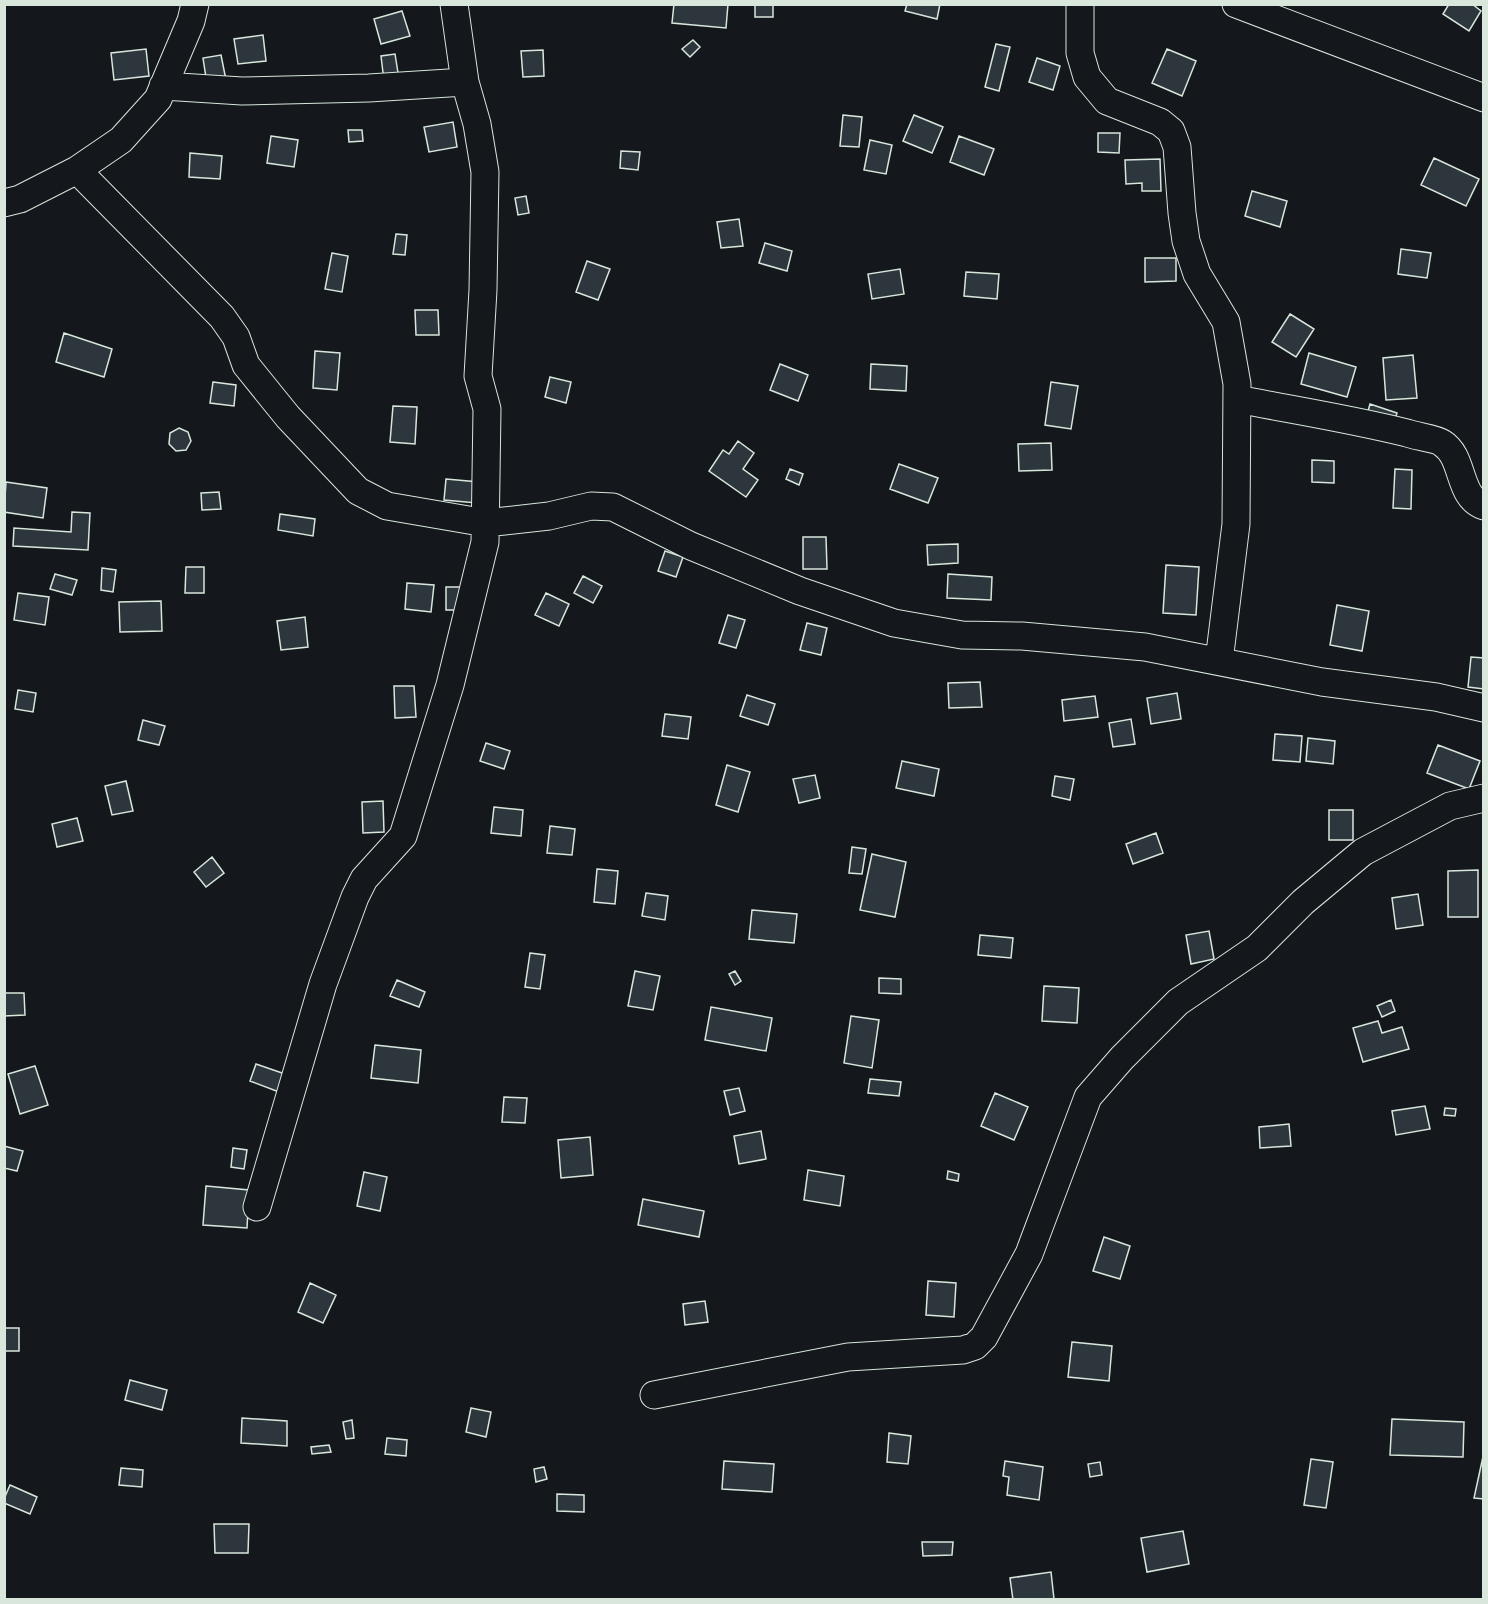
<svg xmlns="http://www.w3.org/2000/svg" width="1488" height="1604" viewBox="0 0 1488 1604" font-family="'Times New Roman',serif">
  <style>
    .building { fill: #2c363c; stroke: #d8e6dc; stroke-width: 1.5 }
    .lines { fill: none; stroke-linecap: round; stroke-linejoin: round }
    .street-casing { stroke: #d8e6dc; stroke-width: 29 }
    .street { stroke: #14181c; stroke-width: 27 }
  </style>
  <rect width="100%" height="100%" fill="#14181c"/>
  <path class="building" d="M 674,4 L 728,4 L 726,28 L 672,23 Z
    M 755,4 L 773,4 L 773,17 L 755,17 Z
    M 907,4 L 940,4 L 937,19 L 905,11 Z
    M 1449,4 L 1472,4 L 1481,11 L 1469,31 L 1443,14 Z
    M 402,11 L 410,36 L 381,44 L 374,19 Z
    M 263,35 L 266,61 L 238,64 L 234,39 Z
    M 693,40 L 700,47 L 690,57 L 682,49 Z
    M 996,44 L 1010,47 L 999,91 L 985,87 Z
    M 146,49 L 149,76 L 114,80 L 111,53 Z
    M 1167,49 L 1196,61 L 1182,96 L 1152,83 Z
    M 543,50 L 544,76 L 523,77 L 521,51 Z
    M 395,54 L 399,79 L 384,81 L 381,56 Z
    M 221,55 L 226,80 L 207,84 L 203,58 Z
    M 1037,58 L 1060,66 L 1053,90 L 1029,82 Z
    M 843,115 L 862,117 L 859,147 L 840,146 Z
    M 914,115 L 943,127 L 932,153 L 903,141 Z
    M 453,122 L 457,147 L 429,152 L 424,127 Z
    M 348,130 L 362,130 L 363,141 L 349,142 Z
    M 1098,133 L 1120,133 L 1119,153 L 1098,152 Z
    M 271,136 L 298,140 L 294,167 L 267,163 Z
    M 959,136 L 994,149 L 984,175 L 950,162 Z
    M 870,140 L 892,145 L 886,174 L 864,170 Z
    M 621,151 L 640,152 L 638,170 L 620,168 Z
    M 190,153 L 222,156 L 220,179 L 189,177 Z
    M 1434,158 L 1479,179 L 1466,206 L 1421,185 Z
    M 1160,159 L 1161,191 L 1142,191 L 1142,183 L 1126,184 L 1125,160 Z
    M 1252,191 L 1287,201 L 1280,227 L 1245,216 Z
    M 526,196 L 529,213 L 518,215 L 515,198 Z
    M 739,219 L 743,246 L 721,248 L 717,222 Z
    M 396,234 L 407,235 L 405,255 L 393,254 Z
    M 765,243 L 792,251 L 787,271 L 759,263 Z
    M 1401,249 L 1431,253 L 1427,278 L 1398,274 Z
    M 332,253 L 348,256 L 342,292 L 325,289 Z
    M 1145,258 L 1176,258 L 1176,281 L 1145,282 Z
    M 587,261 L 610,269 L 598,300 L 576,292 Z
    M 900,269 L 904,294 L 872,299 L 868,274 Z
    M 966,272 L 999,274 L 997,299 L 964,296 Z
    M 415,310 L 438,310 L 439,335 L 416,335 Z
    M 1290,314 L 1314,329 L 1296,357 L 1272,342 Z
    M 64,333 L 112,349 L 104,377 L 56,362 Z
    M 315,351 L 340,353 L 337,390 L 313,388 Z
    M 1309,353 L 1356,367 L 1347,397 L 1301,384 Z
    M 1413,355 L 1417,398 L 1386,400 L 1383,358 Z
    M 780,364 L 808,375 L 798,401 L 770,390 Z
    M 871,364 L 907,366 L 906,391 L 870,389 Z
    M 550,377 L 571,382 L 566,403 L 545,397 Z
    M 213,382 L 236,385 L 234,406 L 210,403 Z
    M 1051,382 L 1078,386 L 1071,429 L 1045,425 Z
    M 1370,404 L 1397,413 L 1392,430 L 1365,422 Z
    M 393,406 L 417,407 L 415,444 L 390,442 Z
    M 179,428 L 188,432 L 191,441 L 186,450 L 176,451 L 169,444 L 170,433 Z
    M 738,441 L 754,453 L 743,469 L 758,480 L 746,497 L 709,471 L 723,450 L 729,454 Z
    M 1051,443 L 1052,470 L 1019,471 L 1018,444 Z
    M 1312,460 L 1334,461 L 1334,483 L 1312,482 Z
    M 899,464 L 938,478 L 928,503 L 890,489 Z
    M 790,469 L 803,474 L 799,485 L 786,479 Z
    M 1395,469 L 1412,470 L 1411,509 L 1393,508 Z
    M 446,479 L 479,482 L 477,503 L 444,500 Z
    M 6,482 L 47,488 L 43,518 L 4,512 Z
    M 219,492 L 221,509 L 202,510 L 201,493 Z
    M 72,512 L 90,513 L 88,550 L 13,546 L 14,528 L 71,532 Z
    M 280,514 L 315,519 L 313,536 L 278,530 Z
    M 803,537 L 826,537 L 827,569 L 803,569 Z
    M 958,544 L 958,563 L 928,565 L 927,545 Z
    M 665,551 L 683,557 L 676,577 L 658,571 Z
    M 1166,565 L 1199,567 L 1196,615 L 1163,613 Z
    M 186,567 L 204,567 L 204,593 L 185,593 Z
    M 102,568 L 116,570 L 113,592 L 101,590 Z
    M 55,574 L 77,580 L 72,595 L 50,589 Z
    M 948,574 L 992,577 L 991,600 L 947,598 Z
    M 583,576 L 602,586 L 593,603 L 574,593 Z
    M 407,583 L 434,585 L 431,612 L 405,609 Z
    M 446,587 L 463,587 L 463,610 L 446,610 Z
    M 18,593 L 49,597 L 45,625 L 14,620 Z
    M 546,593 L 569,604 L 559,626 L 535,615 Z
    M 161,601 L 162,631 L 120,632 L 119,602 Z
    M 1337,605 L 1369,611 L 1362,651 L 1330,645 Z
    M 728,615 L 745,620 L 736,648 L 719,643 Z
    M 305,617 L 308,647 L 281,650 L 277,621 Z
    M 807,623 L 827,628 L 821,655 L 800,650 Z
    M 1471,657 L 1484,658 L 1484,689 L 1468,687 Z
    M 980,682 L 982,707 L 949,708 L 948,683 Z
    M 394,686 L 414,686 L 416,717 L 395,718 Z
    M 18,690 L 36,693 L 33,712 L 15,709 Z
    M 1177,693 L 1181,719 L 1151,724 L 1147,698 Z
    M 747,695 L 775,704 L 768,725 L 740,716 Z
    M 1095,696 L 1098,717 L 1064,721 L 1062,700 Z
    M 665,714 L 691,717 L 688,739 L 662,736 Z
    M 1131,719 L 1135,744 L 1113,747 L 1109,723 Z
    M 143,720 L 165,726 L 159,745 L 138,740 Z
    M 1275,734 L 1302,736 L 1300,762 L 1273,760 Z
    M 1308,738 L 1335,741 L 1333,764 L 1306,761 Z
    M 486,743 L 510,751 L 504,769 L 480,761 Z
    M 1438,745 L 1480,761 L 1469,789 L 1427,773 Z
    M 902,761 L 939,769 L 934,796 L 896,788 Z
    M 727,765 L 750,772 L 738,812 L 716,805 Z
    M 815,775 L 820,798 L 799,803 L 793,779 Z
    M 1055,776 L 1074,779 L 1070,800 L 1052,796 Z
    M 126,781 L 133,811 L 112,815 L 105,786 Z
    M 383,801 L 384,832 L 363,833 L 362,802 Z
    M 494,807 L 523,810 L 521,836 L 491,833 Z
    M 1329,810 L 1353,810 L 1353,840 L 1329,840 Z
    M 77,818 L 83,841 L 57,847 L 52,824 Z
    M 550,826 L 575,829 L 572,855 L 547,853 Z
    M 1156,833 L 1163,853 L 1133,864 L 1126,844 Z
    M 852,847 L 866,849 L 862,874 L 849,873 Z
    M 872,854 L 906,862 L 895,917 L 860,910 Z
    M 212,857 L 224,873 L 206,887 L 194,872 Z
    M 597,869 L 618,871 L 615,904 L 594,902 Z
    M 1478,870 L 1478,917 L 1448,917 L 1448,871 Z
    M 646,893 L 668,896 L 665,920 L 642,916 Z
    M 1418,894 L 1423,925 L 1396,929 L 1392,898 Z
    M 752,910 L 797,914 L 794,943 L 749,939 Z
    M 1209,931 L 1214,959 L 1191,964 L 1186,935 Z
    M 980,935 L 1013,938 L 1011,958 L 978,955 Z
    M 530,953 L 545,955 L 540,989 L 525,987 Z
    M 635,971 L 660,976 L 653,1010 L 628,1006 Z
    M 735,971 L 741,981 L 735,985 L 729,974 Z
    M 879,978 L 901,979 L 901,994 L 879,993 Z
    M 397,980 L 425,992 L 419,1007 L 390,996 Z
    M 1044,986 L 1079,988 L 1077,1023 L 1042,1021 Z
    M 4,993 L 24,993 L 25,1015 L 4,1016 Z
    M 1391,1000 L 1395,1011 L 1382,1017 L 1377,1006 Z
    M 711,1007 L 772,1018 L 766,1051 L 705,1040 Z
    M 851,1016 L 879,1020 L 872,1068 L 844,1063 Z
    M 1378,1021 L 1382,1033 L 1402,1027 L 1409,1049 L 1363,1062 L 1353,1028 Z
    M 375,1045 L 421,1050 L 418,1083 L 371,1078 Z
    M 256,1064 L 285,1074 L 279,1092 L 250,1081 Z
    M 35,1066 L 48,1105 L 20,1114 L 8,1074 Z
    M 870,1079 L 901,1082 L 899,1096 L 868,1093 Z
    M 739,1088 L 745,1111 L 730,1115 L 724,1091 Z
    M 995,1093 L 1028,1107 L 1014,1140 L 981,1126 Z
    M 504,1097 L 527,1098 L 525,1123 L 502,1122 Z
    M 1425,1106 L 1430,1129 L 1396,1135 L 1392,1111 Z
    M 1445,1108 L 1456,1109 L 1455,1116 L 1444,1115 Z
    M 1289,1124 L 1291,1146 L 1260,1148 L 1259,1127 Z
    M 761,1131 L 766,1159 L 739,1164 L 734,1136 Z
    M 590,1137 L 593,1175 L 561,1178 L 558,1140 Z
    M 4,1146 L 23,1151 L 17,1171 L 4,1168 Z
    M 233,1148 L 247,1150 L 244,1169 L 231,1167 Z
    M 808,1170 L 844,1176 L 840,1206 L 804,1200 Z
    M 948,1171 L 959,1174 L 958,1181 L 947,1179 Z
    M 364,1172 L 387,1177 L 380,1211 L 357,1206 Z
    M 206,1186 L 249,1190 L 247,1228 L 203,1225 Z
    M 643,1199 L 704,1211 L 699,1237 L 638,1225 Z
    M 1104,1237 L 1130,1246 L 1120,1279 L 1093,1271 Z
    M 928,1281 L 956,1283 L 954,1317 L 926,1315 Z
    M 310,1283 L 336,1295 L 323,1323 L 298,1312 Z
    M 705,1301 L 708,1322 L 685,1325 L 683,1304 Z
    M 4,1328 L 19,1328 L 19,1351 L 4,1351 Z
    M 1072,1342 L 1112,1346 L 1109,1381 L 1068,1377 Z
    M 130,1380 L 167,1390 L 162,1410 L 125,1400 Z
    M 471,1408 L 491,1412 L 486,1437 L 466,1432 Z
    M 242,1418 L 287,1421 L 287,1446 L 241,1443 Z
    M 1392,1419 L 1464,1422 L 1463,1457 L 1390,1455 Z
    M 352,1420 L 354,1438 L 346,1439 L 343,1422 Z
    M 889,1433 L 911,1436 L 908,1464 L 887,1462 Z
    M 387,1438 L 407,1440 L 406,1456 L 385,1454 Z
    M 329,1445 L 331,1452 L 312,1454 L 311,1447 Z
    M 1484,1452 L 1484,1499 L 1474,1498 Z
    M 1311,1459 L 1333,1462 L 1326,1508 L 1304,1505 Z
    M 724,1461 L 774,1464 L 772,1492 L 722,1489 Z
    M 1005,1461 L 1043,1467 L 1039,1500 L 1007,1495 L 1009,1477 L 1003,1476 Z
    M 1100,1462 L 1102,1475 L 1090,1477 L 1088,1464 Z
    M 544,1467 L 547,1479 L 536,1482 L 534,1469 Z
    M 121,1468 L 143,1470 L 142,1487 L 119,1485 Z
    M 10,1485 L 37,1497 L 30,1514 L 4,1503 L 4,1499 Z
    M 557,1494 L 584,1495 L 584,1512 L 557,1511 Z
    M 214,1524 L 249,1524 L 248,1553 L 215,1553 Z
    M 1183,1531 L 1189,1564 L 1147,1572 L 1141,1538 Z
    M 922,1542 L 953,1542 L 952,1555 L 923,1556 Z
    M 1051,1572 L 1054,1599 L 1013,1600 L 1010,1578 Z"/>
  <g class="lines">
    <defs>
      <path id="street" d="M 1080,4 L 1080,53 L 1087,77 L 1107,101 L 1160,122 L 1171,131 L 1177,147 L 1182,213 L 1186,241 L 1197,274 L 1226,322 L 1237,384 L 1236,524 L 1219,661
        M 1236,4 L 1484,98
        M 163,86 L 242,91 L 369,88 L 465,82
        M 77,170 L 222,317 L 236,337 L 246,365 L 288,417 L 358,491 L 387,506 L 486,523 L 549,516 L 591,506 L 613,507 L 691,546 L 800,591 L 894,623 L 962,635 L 1022,636 L 1145,647 L 1322,682 L 1436,697 L 1484,708
        M 4,203 L 20,199 L 77,170 L 121,140 L 158,99 L 191,21 L 195,4
        M 1237,399 C 1293,410 1351,419 1407,433 C 1415,436 1437,439 1442,443 C 1465,457 1457,497 1484,506
        M 257,1207 L 323,984 L 355,897 L 364,879 L 403,836 L 450,685 L 485,542 L 487,409 L 478,376 L 483,290 L 485,172 L 477,124 L 465,82 L 454,4
        M 654,1395 L 848,1357 L 963,1350 L 975,1346 L 984,1337 L 1029,1254 L 1088,1097 L 1122,1058 L 1178,1002 L 1257,948 L 1303,902 L 1363,852 L 1450,806 L 1484,798"/>
    </defs>
    <use href="#street" class="street-casing"/>
    <use href="#street" class="street"/>
  </g>
  <rect width="1488" height="1604" fill="none" stroke="#d8e6dc" stroke-width="12"/>
</svg>
